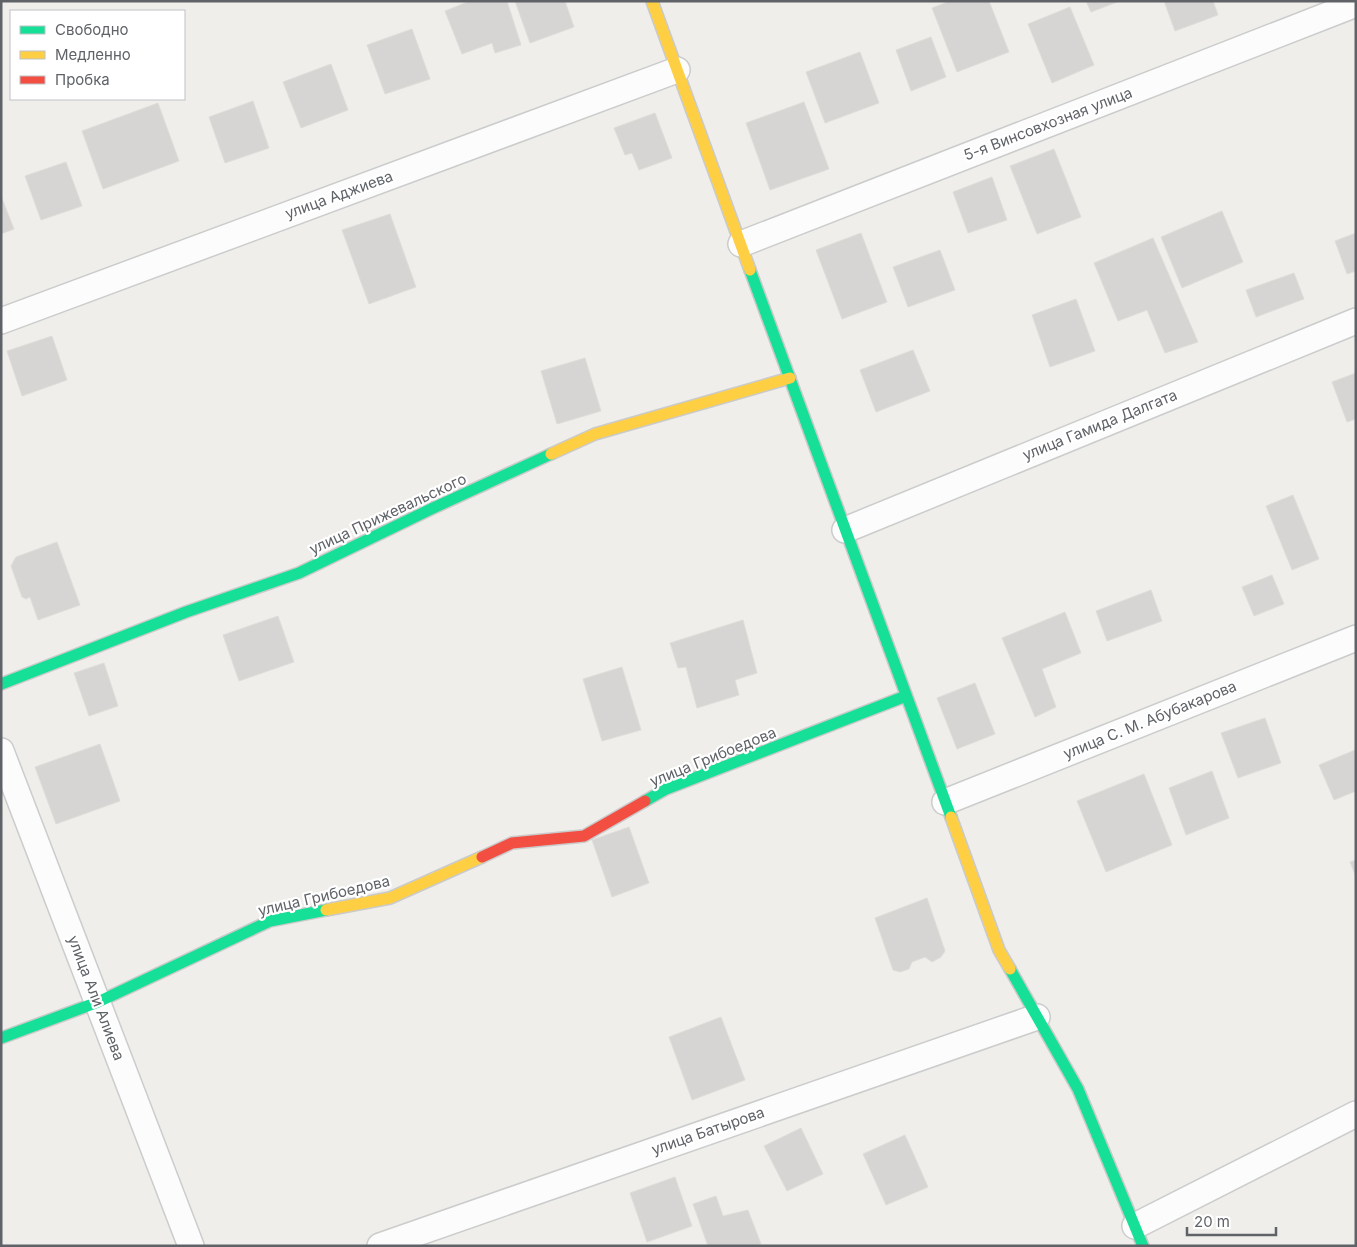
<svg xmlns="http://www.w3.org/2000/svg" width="1357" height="1247" viewBox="0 0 1357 1247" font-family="Inter,sans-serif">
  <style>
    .building { fill: #d6d5d3; stroke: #deddd9 }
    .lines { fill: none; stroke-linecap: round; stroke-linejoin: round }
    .street-casing { stroke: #cbcccc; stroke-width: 28 }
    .fast-casing { stroke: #cacacb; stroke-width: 14 }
    .slow-casing { stroke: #cacacb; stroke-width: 14 }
    .jam-casing { stroke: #cacacb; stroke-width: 14 }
    .street { stroke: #fdfcfc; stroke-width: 25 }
    .fast { stroke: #16e098; stroke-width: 11 }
    .slow { stroke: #ffcf43; stroke-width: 11 }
    .jam { stroke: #f24e42; stroke-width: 11 }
    .labels { text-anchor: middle; stroke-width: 4.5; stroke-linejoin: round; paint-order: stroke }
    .street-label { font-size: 15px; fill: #5f6368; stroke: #fff }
  </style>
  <rect width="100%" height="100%" fill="#efeeea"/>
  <path class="building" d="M 470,1 L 507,1 L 521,45 L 495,53 L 492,43 L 462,54 L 445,11 Z
    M 515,1 L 565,1 L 574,27 L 530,43 Z
    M 950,1 L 989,1 L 1009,52 L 957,72 L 932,8 Z
    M 1086,1 L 1120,1 L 1091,12 Z
    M 1164,1 L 1213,1 L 1218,15 L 1175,31 Z
    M 1070,7 L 1094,65 L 1052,83 L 1028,24 Z
    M 412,29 L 430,79 L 385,94 L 367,45 Z
    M 931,37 L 946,77 L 911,91 L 896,50 Z
    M 860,52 L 879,103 L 825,123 L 806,72 Z
    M 331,64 L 348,110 L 301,128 L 283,82 Z
    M 253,101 L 269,148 L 225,163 L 209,117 Z
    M 804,102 L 829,169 L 770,190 L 746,123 Z
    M 158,103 L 179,161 L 103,189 L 82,131 Z
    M 655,113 L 672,158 L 639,170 L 632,153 L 625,155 L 614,128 Z
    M 1054,149 L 1081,217 L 1037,234 L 1010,166 Z
    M 66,162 L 82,206 L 41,220 L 25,176 Z
    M 992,177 L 1007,220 L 968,233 L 953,192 Z
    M 1,196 L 14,229 L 1,234 Z
    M 1222,211 L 1243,262 L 1182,288 L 1161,237 Z
    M 390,214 L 416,287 L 369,304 L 342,230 Z
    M 861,233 L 887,302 L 842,319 L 816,250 Z
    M 1356,233 L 1356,271 L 1347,274 L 1335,241 Z
    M 1153,238 L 1198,342 L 1165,353 L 1147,310 L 1118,321 L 1094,263 Z
    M 940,250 L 955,290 L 908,307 L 893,267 Z
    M 1294,273 L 1304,299 L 1256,317 L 1246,290 Z
    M 1076,299 L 1095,351 L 1050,367 L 1032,315 Z
    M 52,336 L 67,380 L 22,396 L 7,351 Z
    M 913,350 L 930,391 L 876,412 L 860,370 Z
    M 585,358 L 601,411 L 557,424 L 541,371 Z
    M 1356,373 L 1356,419 L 1347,422 L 1332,382 Z
    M 1293,495 L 1319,559 L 1292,570 L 1266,506 Z
    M 57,542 L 80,605 L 38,620 L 30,597 L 26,599 L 22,597 L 11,566 L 16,557 Z
    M 1272,575 L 1284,604 L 1254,616 L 1242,587 Z
    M 1151,590 L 1162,621 L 1107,641 L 1096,611 Z
    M 1065,612 L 1081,653 L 1042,669 L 1056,707 L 1035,717 L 1002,638 Z
    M 278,616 L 294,662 L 239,681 L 223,635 Z
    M 743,620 L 757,673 L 735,680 L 739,695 L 697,708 L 686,667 L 678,668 L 670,643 Z
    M 104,663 L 118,706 L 89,716 L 74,673 Z
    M 622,667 L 641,730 L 602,741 L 583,679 Z
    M 975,683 L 995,734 L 957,749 L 937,698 Z
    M 1265,718 L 1281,763 L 1238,778 L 1221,733 Z
    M 100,744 L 120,801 L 56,824 L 35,767 Z
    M 1355,750 L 1356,791 L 1334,800 L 1319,765 Z
    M 1212,771 L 1229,818 L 1186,835 L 1169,788 Z
    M 1144,774 L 1172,845 L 1106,872 L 1077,801 Z
    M 629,827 L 649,883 L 612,897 L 592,840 Z
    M 1356,860 L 1356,877 L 1350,862 Z
    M 927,898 L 945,951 L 941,957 L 932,962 L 925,957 L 912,962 L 909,969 L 900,972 L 893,970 L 875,918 Z
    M 721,1017 L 745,1080 L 692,1100 L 669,1037 Z
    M 801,1128 L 823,1174 L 787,1191 L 764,1146 Z
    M 905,1135 L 928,1187 L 886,1205 L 863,1154 Z
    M 675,1177 L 692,1226 L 647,1242 L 630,1193 Z
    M 716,1196 L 723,1216 L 748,1210 L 761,1244 L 756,1246 L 708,1246 L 693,1204 Z"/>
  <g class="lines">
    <defs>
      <path id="street" d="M 741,244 L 1356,4
        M 1,321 L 677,70
        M 845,530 L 1356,321
        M 1,751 L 191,1246
        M 945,802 L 1356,638
        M 1135,1226 L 1356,1114
        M 380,1246 L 1037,1017"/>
      <path id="fast" d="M 750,270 L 951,817
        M 1,684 L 186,612 L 299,573 L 431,509 L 551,454
        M 645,801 L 666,789 L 906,696
        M 1010,969 L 1078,1089 L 1143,1246
        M 1,1038 L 98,1002 L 270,921 L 326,910"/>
      <path id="slow" d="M 652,1 L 750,270
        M 551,454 L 595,434 L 790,378
        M 951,817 L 999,950 L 1010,969
        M 326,910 L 390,898 L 482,857"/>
      <path id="jam" d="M 482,857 L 512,843 L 584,836 L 645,801"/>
    </defs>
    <use href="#street" class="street-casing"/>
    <use href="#fast" class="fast-casing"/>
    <use href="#slow" class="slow-casing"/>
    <use href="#jam" class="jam-casing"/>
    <use href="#street" class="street"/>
    <use href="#fast" class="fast"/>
    <use href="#slow" class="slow"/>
    <use href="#jam" class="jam"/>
  </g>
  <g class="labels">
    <g class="street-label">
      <text transform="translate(1048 124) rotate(-21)" y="5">5-я Винсовхозная улица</text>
      <text transform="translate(339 195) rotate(-20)" y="5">улица Аджиева</text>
      <text transform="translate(1100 425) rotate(-22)" y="5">улица Гамида Далгата</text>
      <text transform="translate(388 514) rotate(-25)" y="5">улица Прижевальского</text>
      <text transform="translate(1150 720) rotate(-22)" y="5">улица С. М. Абубакарова</text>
      <text transform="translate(713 757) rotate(-22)" y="5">улица Грибоедова</text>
      <text transform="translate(324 896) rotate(-13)" y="5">улица Грибоедова</text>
      <text transform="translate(96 998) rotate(69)" y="5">улица Али Алиева</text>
      <text transform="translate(708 1131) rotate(-19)" y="5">улица Батырова</text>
    </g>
  </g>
  <rect width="1357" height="1247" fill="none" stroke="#5f6368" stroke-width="5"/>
  <rect x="10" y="10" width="175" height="90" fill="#ffffff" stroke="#bfc1c3"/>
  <rect x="20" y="26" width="25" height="8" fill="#16e098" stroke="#bfc1c3"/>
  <text x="55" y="35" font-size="15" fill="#5f6368">Свободно</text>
  <rect x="20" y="51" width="25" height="8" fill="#ffcf43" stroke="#bfc1c3"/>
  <text x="55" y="60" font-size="15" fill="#5f6368">Медленно</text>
  <rect x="20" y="76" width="25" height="8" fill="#f24e42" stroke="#bfc1c3"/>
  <text x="55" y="85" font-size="15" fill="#5f6368">Пробка</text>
  <path d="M1187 1227v8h89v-8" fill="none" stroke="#5f6368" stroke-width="2.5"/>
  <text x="1194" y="1227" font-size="15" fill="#5f6368" stroke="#ffffff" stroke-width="4" paint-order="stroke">20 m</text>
</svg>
